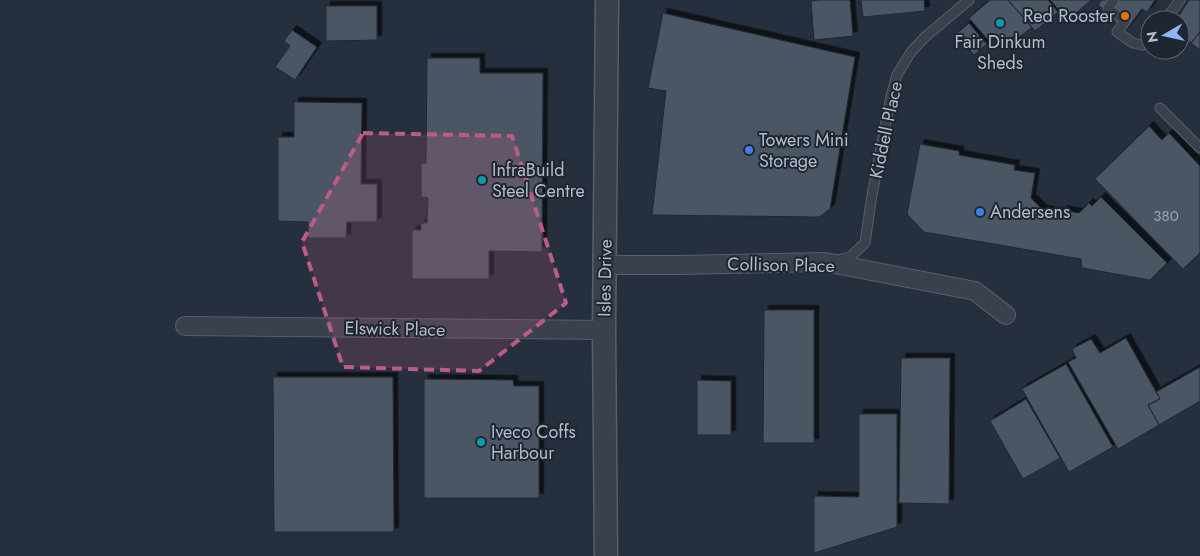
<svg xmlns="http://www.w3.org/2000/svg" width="1200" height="556" viewBox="0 0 1200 556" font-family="Jost,sans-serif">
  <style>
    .building { fill: #4c5665; stroke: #202834; filter: url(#shadow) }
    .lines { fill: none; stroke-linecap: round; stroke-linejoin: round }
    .service-casing { stroke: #575f6b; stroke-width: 11 }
    .minor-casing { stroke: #575f6b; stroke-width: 20 }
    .tertiary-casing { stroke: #575f6b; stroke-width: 25 }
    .service { stroke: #39414d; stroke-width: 9 }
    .minor { stroke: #39414d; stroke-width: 18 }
    .tertiary { stroke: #39414d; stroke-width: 22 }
    .marked { fill: #bd5a87; fill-opacity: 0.2; stroke: #bd5a87; stroke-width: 4; stroke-dasharray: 10 6; stroke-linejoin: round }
    .food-dot { fill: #e8710a; stroke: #1e2632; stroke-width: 2 }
    .culture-dot { fill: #0f9aa8; stroke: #1e2632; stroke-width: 2 }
    .shop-dot { fill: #3f7fe0; stroke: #1e2632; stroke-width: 2 }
    .labels { text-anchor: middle; stroke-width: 4; stroke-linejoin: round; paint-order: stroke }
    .number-label { font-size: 15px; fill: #9ba2af }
    .poi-label { font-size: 18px; fill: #b5bcc8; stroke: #1e2632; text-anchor: start }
    .street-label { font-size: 18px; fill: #b5bcc8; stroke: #1e2632 }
  </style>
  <defs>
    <filter id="shadow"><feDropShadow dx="4.5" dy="-4.5" stdDeviation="0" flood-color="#0009"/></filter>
  </defs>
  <rect width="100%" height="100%" fill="#252f3d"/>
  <path class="building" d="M 819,0 L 850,0 L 853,36 L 814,40 L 811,1 Z
    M 861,0 L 924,0 L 925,11 L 863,17 Z
    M 990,0 L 1008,0 L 1032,27 L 1021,36 L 988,40 L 969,18 Z
    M 1008,0 L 1048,0 L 1058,12 L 1035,31 Z
    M 1050,0 L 1091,0 L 1068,20 Z
    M 1102,0 L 1155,0 L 1147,12 L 1142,9 L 1126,30 L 1114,21 L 1116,19 L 1098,5 Z
    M 1189,0 L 1200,0 L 1200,32 L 1191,43 L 1180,35 L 1180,20 L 1176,20 Z
    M 326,6 L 377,6 L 377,40 L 326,41 Z
    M 663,13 L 855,57 L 830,209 L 819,217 L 652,215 L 666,91 L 648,88 Z
    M 969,23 L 980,36 L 967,47 L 956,34 Z
    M 292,30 L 317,47 L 295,80 L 275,67 L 290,46 L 284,41 Z
    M 1200,32 L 1200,50 L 1191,43 Z
    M 981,37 L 987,44 L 974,55 L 968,48 Z
    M 427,58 L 480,58 L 480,73 L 543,73 L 542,252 L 489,251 L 489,279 L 412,279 L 412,230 L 421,230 L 421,223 L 427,223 L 428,198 L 421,197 L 421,163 L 426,163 Z
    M 294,102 L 362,103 L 361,184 L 377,184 L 377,222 L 347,222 L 346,238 L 308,238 L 308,222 L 278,221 L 278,137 L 294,137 Z
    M 1149,126 L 1162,140 L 1169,133 L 1200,166 L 1200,253 L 1183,269 L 1095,179 Z
    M 920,144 L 959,151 L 959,155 L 1015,165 L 1014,170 L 1035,173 L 1031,198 L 1043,210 L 1062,213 L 1062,210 L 1079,213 L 1089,203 L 1092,206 L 1101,197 L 1167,263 L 1150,280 L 1082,268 L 1081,259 L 924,232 L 907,214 Z
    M 764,310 L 814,310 L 814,443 L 763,443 Z
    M 1126,338 L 1160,399 L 1148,405 L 1159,425 L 1118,449 L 1068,362 L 1076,358 L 1072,349 L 1091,339 L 1100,353 Z
    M 901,358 L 950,358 L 949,504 L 899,503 Z
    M 1066,364 L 1113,447 L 1069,472 L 1022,389 Z
    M 1200,367 L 1200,401 L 1159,425 L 1148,405 L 1160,399 L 1156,392 Z
    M 273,377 L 393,377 L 394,532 L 274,532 Z
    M 424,379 L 513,380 L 514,386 L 539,386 L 539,498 L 424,498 Z
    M 697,380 L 731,381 L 731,435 L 697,435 Z
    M 1026,399 L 1060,458 L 1023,479 L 990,421 Z
    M 859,414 L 897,414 L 897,527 L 814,553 L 814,496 L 859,497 Z"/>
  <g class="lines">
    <defs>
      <path id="service" d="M 1114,0 L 1108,8 L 1125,21 L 1117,32 L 1133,43 L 1142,45 L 1150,40
        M 1165,20 L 1180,0
        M 1160,108 L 1200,148
        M 837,260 L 850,257 L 865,243 L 872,195 L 891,96 L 897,75 L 911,52 L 925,37 L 969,0"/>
      <path id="minor" d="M 606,265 L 681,265 L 825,262 L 975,291 L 1006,315
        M 185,326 L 604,330"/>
      <path id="tertiary" d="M 606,556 L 604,330 L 607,0"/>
    </defs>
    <use href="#service" class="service-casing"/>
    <use href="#minor" class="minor-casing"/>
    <use href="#tertiary" class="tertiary-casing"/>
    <use href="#service" class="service"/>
    <use href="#minor" class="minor"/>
    <use href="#tertiary" class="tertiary"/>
  </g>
  <path class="marked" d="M 363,133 L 512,136 L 566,303 L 479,371 L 343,367 L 302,242 Z"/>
  <circle class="food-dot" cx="1125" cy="16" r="5"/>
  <g class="culture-dot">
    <circle cx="1000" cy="23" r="5"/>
    <circle cx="482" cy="180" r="5"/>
    <circle cx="481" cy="442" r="5"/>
  </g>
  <g class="shop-dot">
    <circle cx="749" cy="150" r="5"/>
    <circle cx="980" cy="212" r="5"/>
  </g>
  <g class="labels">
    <g class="number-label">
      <text x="1166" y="221">380</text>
    </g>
    <g class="poi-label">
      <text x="1115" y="22" text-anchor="end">Red Rooster</text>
      <text x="1000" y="48" text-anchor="middle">Fair Dinkum<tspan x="1000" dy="21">Sheds</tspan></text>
      <text x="759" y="146">Towers Mini<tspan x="759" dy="21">Storage</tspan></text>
      <text x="492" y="176">InfraBuild<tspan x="492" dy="21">Steel Centre</tspan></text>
      <text x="990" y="218">Andersens</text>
      <text x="491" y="438">Iveco Coffs<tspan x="491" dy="21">Harbour</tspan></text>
    </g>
    <g class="street-label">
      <text transform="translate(886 130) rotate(-78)" y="6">Kiddell Place</text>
      <text transform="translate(781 265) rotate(1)" y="6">Collison Place</text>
      <text transform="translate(605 278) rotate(-89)" y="6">Isles Drive</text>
      <text transform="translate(395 329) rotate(1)" y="6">Elswick Place</text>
    </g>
  </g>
  <g transform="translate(1165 35) rotate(261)"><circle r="24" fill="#1e2632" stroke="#5a626e"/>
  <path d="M0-4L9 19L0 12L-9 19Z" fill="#90b3f2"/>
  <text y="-8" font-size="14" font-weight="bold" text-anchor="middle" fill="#b5bcc8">N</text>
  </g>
</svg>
